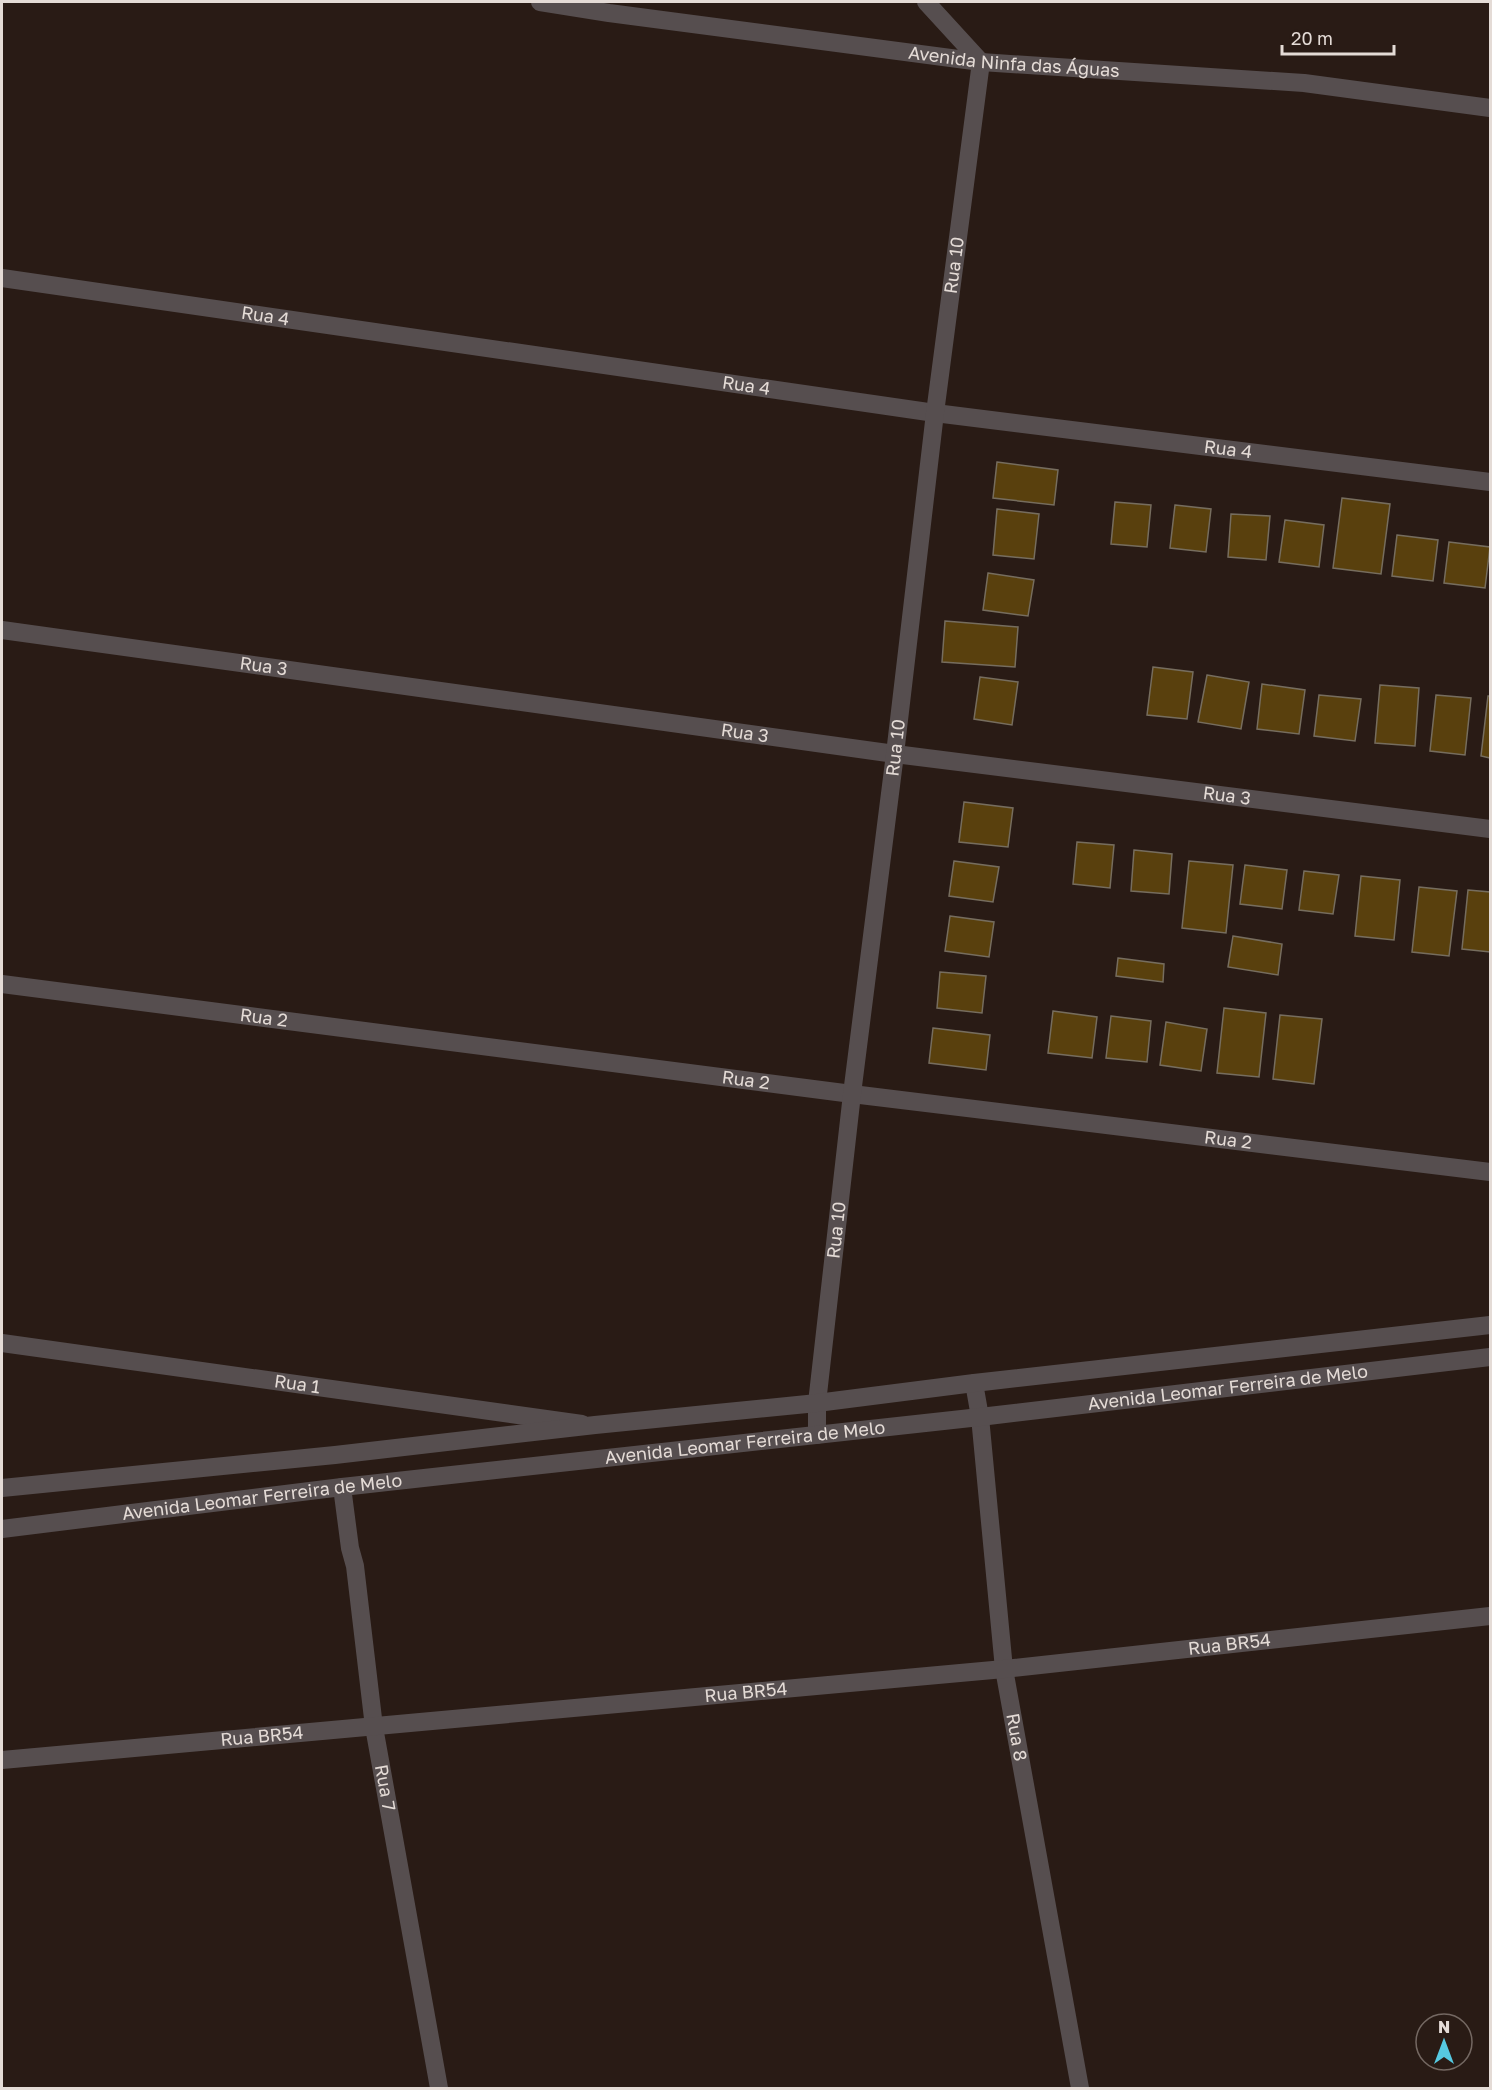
<svg xmlns="http://www.w3.org/2000/svg" width="1492" height="2090" viewBox="0 0 1492 2090" font-family="'Golos Text',sans-serif">
  <style>
    .building { fill: #59400d; stroke: #766d5e; stroke-width: 1.5 }
    .lines { fill: none; stroke-linecap: round; stroke-linejoin: round }
    .minor { stroke: #564e4f; stroke-width: 18 }
    .tertiary { stroke: #564e4f; stroke-width: 18 }
    .labels { text-anchor: middle; stroke-width: 5; stroke-linejoin: round; paint-order: stroke }
    .street-label { font-size: 18px; fill: #e4dbd6; stroke: #291b15 }
  </style>
  <rect width="100%" height="100%" fill="#291b15"/>
  <path class="building" d="M 997,462 L 1058,470 L 1054,505 L 993,498 Z
    M 1342,498 L 1390,504 L 1381,574 L 1333,568 Z
    M 1115,502 L 1151,505 L 1147,547 L 1111,544 Z
    M 1175,505 L 1211,509 L 1206,552 L 1170,548 Z
    M 997,509 L 1039,514 L 1034,559 L 993,555 Z
    M 1231,514 L 1270,516 L 1266,560 L 1228,557 Z
    M 1285,520 L 1324,525 L 1319,567 L 1279,562 Z
    M 1397,535 L 1438,540 L 1433,581 L 1392,576 Z
    M 1449,542 L 1490,547 L 1485,588 L 1444,583 Z
    M 988,573 L 1034,580 L 1028,616 L 983,610 Z
    M 945,621 L 1018,627 L 1015,667 L 942,662 Z
    M 1153,667 L 1193,672 L 1187,719 L 1147,715 Z
    M 1207,675 L 1249,682 L 1241,729 L 1198,722 Z
    M 980,677 L 1018,682 L 1012,725 L 974,719 Z
    M 1262,684 L 1305,690 L 1299,734 L 1257,729 Z
    M 1380,685 L 1419,688 L 1415,746 L 1375,743 Z
    M 1319,695 L 1361,699 L 1355,741 L 1314,736 Z
    M 1436,695 L 1471,698 L 1465,755 L 1430,751 Z
    M 1488,696 L 1490,696 L 1490,758 L 1481,756 Z
    M 964,802 L 1013,808 L 1008,847 L 959,842 Z
    M 1077,842 L 1114,845 L 1110,888 L 1073,884 Z
    M 1134,850 L 1172,854 L 1169,894 L 1131,891 Z
    M 954,861 L 999,867 L 993,902 L 949,896 Z
    M 1189,861 L 1233,865 L 1226,933 L 1182,928 Z
    M 1245,865 L 1287,870 L 1282,909 L 1240,904 Z
    M 1304,871 L 1339,875 L 1333,914 L 1299,910 Z
    M 1361,876 L 1400,880 L 1394,940 L 1355,936 Z
    M 1419,887 L 1457,891 L 1449,956 L 1412,952 Z
    M 1468,890 L 1490,892 L 1490,952 L 1462,949 Z
    M 950,916 L 994,922 L 989,957 L 945,951 Z
    M 1233,936 L 1282,944 L 1278,975 L 1228,967 Z
    M 1118,958 L 1164,964 L 1163,982 L 1116,976 Z
    M 940,972 L 986,976 L 982,1013 L 937,1008 Z
    M 1224,1008 L 1266,1013 L 1259,1077 L 1217,1073 Z
    M 1053,1011 L 1097,1017 L 1092,1058 L 1048,1053 Z
    M 1280,1015 L 1322,1019 L 1314,1084 L 1273,1079 Z
    M 1111,1016 L 1151,1021 L 1147,1062 L 1106,1058 Z
    M 1166,1022 L 1207,1029 L 1201,1071 L 1160,1065 Z
    M 933,1028 L 990,1035 L 986,1070 L 929,1063 Z"/>
  <g class="lines">
    <g class="minor">
      <path id="s1" d="M 540,2 L 609,13 L 981,62 L 1304,83 L 1490,108"/>
      <path id="s2" d="M 2,278 L 935,413 L 1490,482"/>
      <path id="s3" d="M 2,630 L 895,754 L 1490,829"/>
      <path id="s4" d="M 2,984 L 852,1094 L 1490,1172"/>
      <path id="s5" d="M 2,1343 L 582,1424"/>
      <path id="s6" d="M 974,1383 L 980,1417 L 1004,1669 L 1080,2088"/>
      <path id="s7" d="M 817,1435 L 817,1403 L 852,1094 L 895,754 L 935,413 L 981,62 L 926,2"/>
      <path id="s8" d="M 342,1487 L 350,1548 L 355,1566 L 374,1727 L 439,2088"/>
      <path id="s9" d="M 2,1760 L 1004,1669 L 1490,1616"/>
    </g>
    <g class="tertiary">
      <path d="M 2,1488 L 335,1455 L 595,1425 L 817,1403 L 974,1383 L 1490,1325"/>
      <path id="s10" d="M 2,1529 L 342,1487 L 980,1417 L 1490,1357"/>
    </g>
  </g>
  <g class="labels">
    <g class="street-label">
      <text dy="6" stroke="none"><textPath href="#s1" startOffset="478">Avenida Ninfa das Águas</textPath></text>
      <text dy="6" stroke="none"><textPath href="#s7" startOffset="1178">Rua 10</textPath></text>
      <text dy="6" stroke="none"><textPath href="#s2" startOffset="266">Rua 4</textPath></text>
      <text dy="6" stroke="none"><textPath href="#s2" startOffset="752">Rua 4</textPath></text>
      <text dy="6" stroke="none"><textPath href="#s2" startOffset="1238">Rua 4</textPath></text>
      <text dy="6" stroke="none"><textPath href="#s3" startOffset="264">Rua 3</textPath></text>
      <text dy="6" stroke="none"><textPath href="#s3" startOffset="750">Rua 3</textPath></text>
      <text dy="6" stroke="none"><textPath href="#s7" startOffset="692">Rua 10</textPath></text>
      <text dy="6" stroke="none"><textPath href="#s3" startOffset="1236">Rua 3</textPath></text>
      <text dy="6" stroke="none"><textPath href="#s4" startOffset="264">Rua 2</textPath></text>
      <text dy="6" stroke="none"><textPath href="#s4" startOffset="750">Rua 2</textPath></text>
      <text dy="6" stroke="none"><textPath href="#s4" startOffset="1236">Rua 2</textPath></text>
      <text dy="6" stroke="none"><textPath href="#s7" startOffset="206">Rua 10</textPath></text>
      <text dy="6" stroke="none"><textPath href="#s5" startOffset="298">Rua 1</textPath></text>
      <text dy="6" stroke="none"><textPath href="#s10" startOffset="1234">Avenida Leomar Ferreira de Melo</textPath></text>
      <text dy="6" stroke="none"><textPath href="#s10" startOffset="748">Avenida Leomar Ferreira de Melo</textPath></text>
      <text dy="6" stroke="none"><textPath href="#s10" startOffset="262">Avenida Leomar Ferreira de Melo</textPath></text>
      <text dy="6" stroke="none"><textPath href="#s9" startOffset="1233">Rua BR54</textPath></text>
      <text dy="6" stroke="none"><textPath href="#s9" startOffset="747">Rua BR54</textPath></text>
      <text dy="6" stroke="none"><textPath href="#s9" startOffset="261">Rua BR54</textPath></text>
      <text dy="6" stroke="none"><textPath href="#s6" startOffset="357">Rua 8</textPath></text>
      <text dy="6" stroke="none"><textPath href="#s8" startOffset="304">Rua 7</textPath></text>
    </g>
  </g>
  <rect width="1492" height="2090" fill="none" stroke="#e4dbd6" stroke-width="6"/>
  <g transform="translate(1444 2042)"><circle r="28" fill="#291b15" stroke="#746862" stroke-width="1.5"/>
  <path d="M0-4.5L10 22L0 15L-10 22Z" fill="#56c9e1"/>
  <text y="-9" font-size="16" font-weight="bold" text-anchor="middle" fill="#e4dbd6">N</text>
  </g>
  <path d="M1282 45v9h112v-9" fill="none" stroke="#e4dbd6" stroke-width="3"/>
  <text x="1291" y="45" font-size="18" fill="#e4dbd6" stroke="#291b15" stroke-width="4.5" paint-order="stroke">20 m</text>
</svg>
